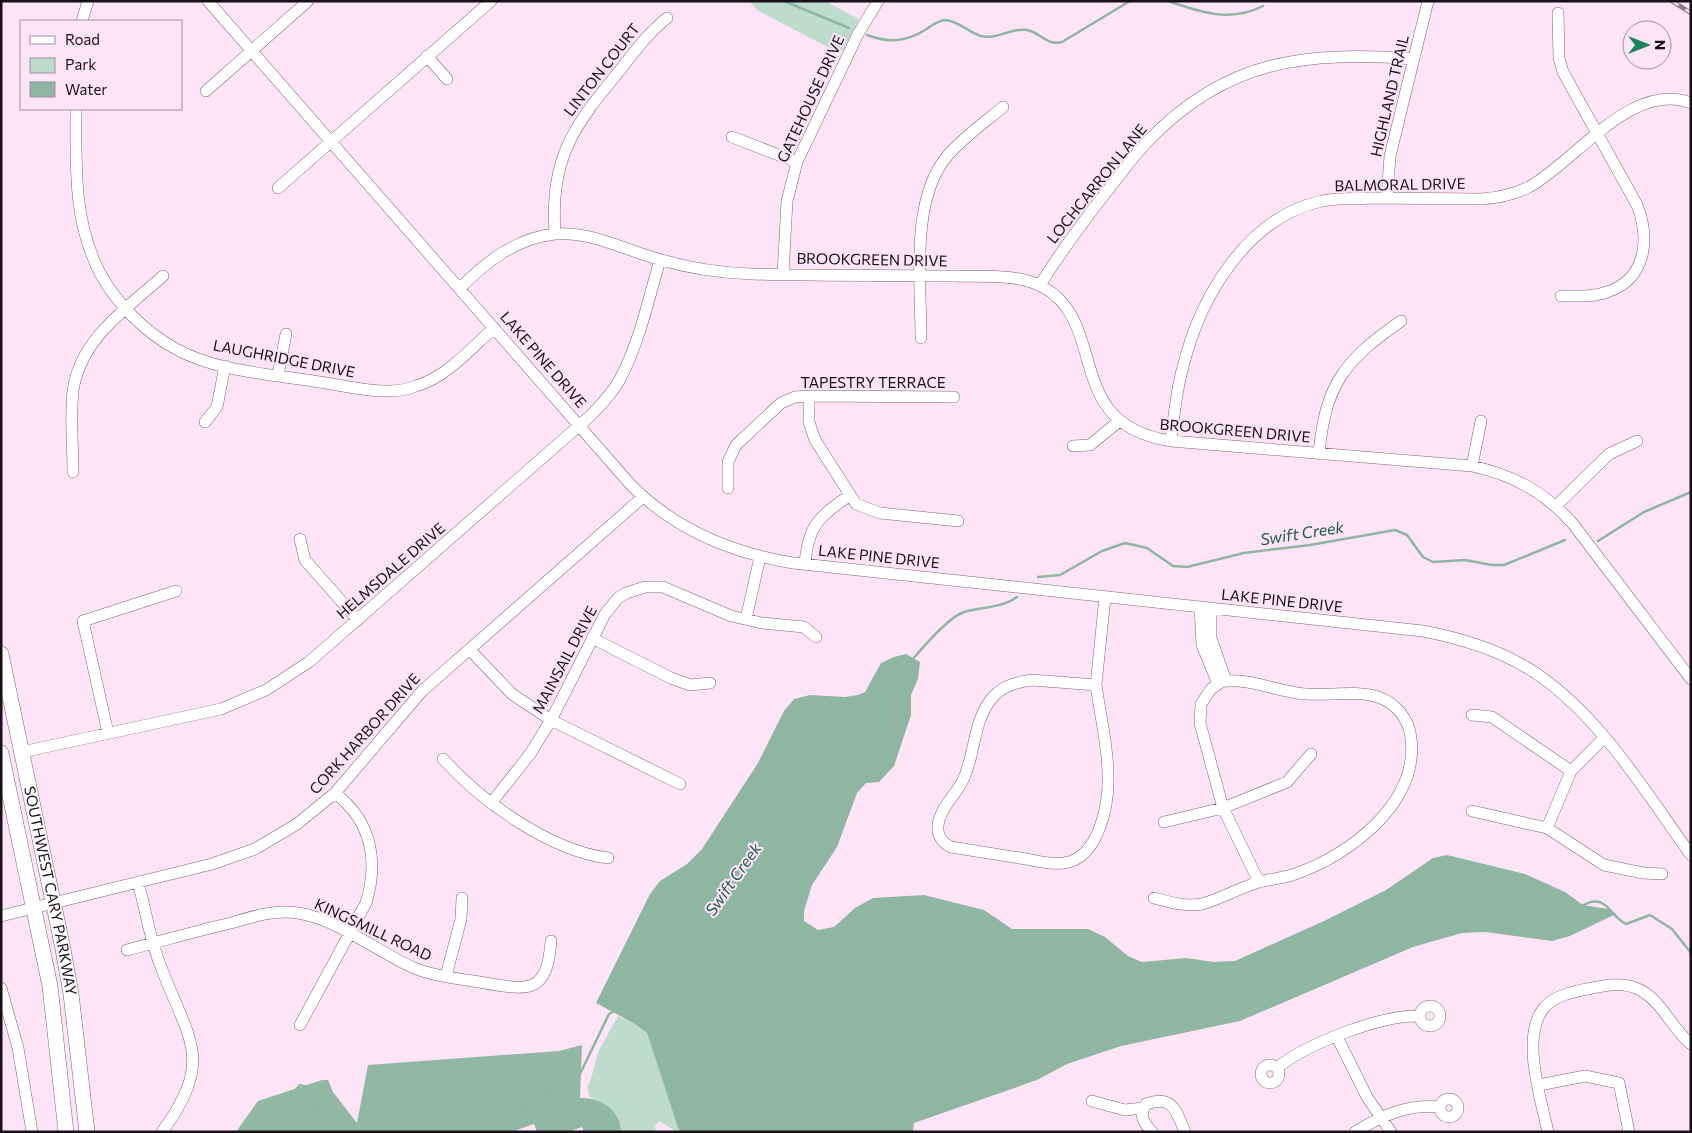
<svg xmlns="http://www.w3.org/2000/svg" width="1692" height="1133" viewBox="0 0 1692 1133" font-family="Commissioner,sans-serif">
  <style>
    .green { fill: #bedccd }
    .forest { fill: #91b8a5 }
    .water { fill: #8fb6a3 }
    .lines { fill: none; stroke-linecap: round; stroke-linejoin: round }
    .stream { stroke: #8fb6a3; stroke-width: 2.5 }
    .minor-casing { stroke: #7c6676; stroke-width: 12 }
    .major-casing { stroke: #7c6676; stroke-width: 16 }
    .minor { stroke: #fff; stroke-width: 11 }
    .major { stroke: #fff; stroke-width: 15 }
    .rail-casing { stroke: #8e7c89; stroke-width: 4.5 }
    .rail { stroke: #fee4f7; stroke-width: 2.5; stroke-dasharray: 8; stroke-linecap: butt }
    .labels { text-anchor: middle; stroke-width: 4; stroke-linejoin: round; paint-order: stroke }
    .street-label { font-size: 15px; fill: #191017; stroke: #fee4f7 }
    .water-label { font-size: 16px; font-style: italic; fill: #195d44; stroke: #fee4f7 }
  </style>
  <rect width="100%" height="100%" fill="#fee4f7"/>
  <path class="green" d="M 749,1 L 825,1 L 859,19 L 843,50 L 835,51 L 757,10 Z
    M 618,1016 L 635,1024 L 647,1033 L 678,1128 L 681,1132 L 677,1132 L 659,1121 L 655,1127 L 656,1132 L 621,1132 C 621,1112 606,1105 590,1097 L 587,1088 L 591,1079 L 598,1052 Z"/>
  <path class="forest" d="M 582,1045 L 580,1098 C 600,1097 621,1110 621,1132 L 584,1132 L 582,1127 L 568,1132 L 537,1132 L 534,1124 L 511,1132 L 236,1132 L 258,1101 L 322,1080 L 328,1080 L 333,1092 L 357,1123 L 368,1065 L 559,1051 Z"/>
  <path class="water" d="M 906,654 L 920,662 L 918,679 L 911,695 L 911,715 L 894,766 L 879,782 L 866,783 L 857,793 L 837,847 L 812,885 L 804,911 L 804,921 L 818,930 L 834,927 L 855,908 L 873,898 L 924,895 L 984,910 L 1012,929 L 1088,929 L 1105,937 L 1128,956 L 1142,962 L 1186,958 L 1214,962 L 1235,961 L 1324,921 L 1386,890 L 1433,858 L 1447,855 L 1525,874 L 1565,892 L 1583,905 L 1608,909 L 1616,914 L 1570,936 L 1552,941 L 1485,932 L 1462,933 L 1413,947 L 1240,1021 L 1121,1046 L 1067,1064 L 1037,1080 L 914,1123 L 913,1132 L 681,1132 L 678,1128 L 647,1033 L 635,1024 L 596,1003 L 650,894 L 660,881 L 687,864 L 702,849 L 758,763 L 784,711 L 794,699 L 810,695 L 845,697 L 858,695 L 865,692 L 881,663 L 894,657 Z"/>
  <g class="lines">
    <path class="stream" d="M 784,1 L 849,28
      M 1168,1 C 1200,12 1230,23 1263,6
      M 867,35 C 888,43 906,42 925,30 C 931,26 938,20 946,20 C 958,21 970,33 981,36 C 998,40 1011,27 1027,30 C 1040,32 1046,46 1062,42 L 1130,1
      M 1598,541 L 1644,512 L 1691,492
      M 1038,577 L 1060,575 L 1102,551 L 1125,543 L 1147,548 L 1173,566 L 1187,567 L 1244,553 L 1310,545 L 1395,530 L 1407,535 L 1423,557 L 1433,562 L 1465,560 L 1492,565 L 1504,565 L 1565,540
      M 912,660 C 923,647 949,617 964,612 C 981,607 1002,608 1017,597
      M 1582,906 C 1606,891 1610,917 1626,924 L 1650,915 L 1672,929 L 1691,953
      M 257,1132 L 300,1085 L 306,1087 L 316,1109 L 324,1112 L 337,1111 L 360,1132
      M 440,1132 L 481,1118 L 524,1109 L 535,1099 L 547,1095 L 557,1079 L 580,1074 L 609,1014 L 613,1012"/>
    <defs>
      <path id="minor" d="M 208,1 L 630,484 C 674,529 732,553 793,563 L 1423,631 C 1459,638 1494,648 1526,667 C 1596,709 1644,790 1691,855
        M 1558,13 L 1559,58 L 1563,72 L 1637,205 C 1650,238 1647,279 1607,292 C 1593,297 1577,296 1561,296
        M 82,21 L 88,1
        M 427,56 L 447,79
        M 206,91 L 308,1
        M 76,109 C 76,167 73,222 101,275 C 118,305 145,332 176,349 C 218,372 272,374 319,382 C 342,385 367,392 390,391 C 399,391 408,389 416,386 C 447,377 470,349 494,328
        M 732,137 L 797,162
        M 278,188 L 491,1
        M 1387,198 L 1390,156 L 1428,1
        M 555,234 C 550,156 574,126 621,69 C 635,51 649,32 667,18
        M 783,274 L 787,201 L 797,162 L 858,34 L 878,1
        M 1040,285 C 1063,248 1088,215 1115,181 C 1126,167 1136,153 1149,140 C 1227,59 1307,51 1413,59
        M 460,288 C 486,262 516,238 555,234 C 591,231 625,250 658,259 C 688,268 721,273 752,274 C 819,276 886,275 953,276 C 982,277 1017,273 1043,287 C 1110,324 1061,424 1171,441 L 1472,466 C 1513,475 1545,492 1573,524 L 1691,679
        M 921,338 C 921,282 910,199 948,155 C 964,137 985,122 1003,107
        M 278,375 L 286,334
        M 809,396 L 809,422 L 815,440 L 856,504 L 880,513 L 958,521
        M 205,422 L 217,407 L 225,366
        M 1171,441 C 1174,416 1176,391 1183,367 C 1200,297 1247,217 1322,201 C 1338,198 1355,199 1371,198 C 1408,198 1444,199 1481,199 C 1498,198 1513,195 1529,187 C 1576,161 1632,80 1691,103
        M 1073,446 L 1090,445 L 1118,422
        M 1319,454 C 1325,384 1345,360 1401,321
        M 1472,466 L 1481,421
        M 73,472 C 73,446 70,418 73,391 C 80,339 126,309 163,276
        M 728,488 L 728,462 L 736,445 L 781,403 L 795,397 L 809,396 L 954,397
        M 1556,506 L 1609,454 L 1637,441
        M 300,539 L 305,560 L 358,620
        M 805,564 C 808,526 819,516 849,496
        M 1200,607 L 1202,645 L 1218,684
        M 1211,609 L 1211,638 L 1226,681
        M 746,619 L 760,557
        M 592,638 L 671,678 L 690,685 L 710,683
        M 470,650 L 512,694 L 551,720 L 680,784
        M 1032,680 L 1096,685 C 1100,715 1108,745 1108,775 C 1109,805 1099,858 1064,863 C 1051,865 1038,861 1026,859 C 1001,855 976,851 951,847 C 942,843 937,835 938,826 C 939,810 955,795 962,782 C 976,756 972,719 994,696 C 1004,685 1018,682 1032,680 Z
        M 1096,685 L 1105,597
        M 1472,715 L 1492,717 L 1571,771
        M 108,733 L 83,621 L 176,591
        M 22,752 L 221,709 L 266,690 L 309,662 L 589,417 C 600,406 611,395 619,381 C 639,344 648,301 660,260
        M 443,759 C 481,801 550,851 608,858
        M 492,802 L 530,754 L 551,720 L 605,614 L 618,598 L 626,593 L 645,587 L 663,587 L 731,616 L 762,623 L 804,627 L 816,637
        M 1472,811 L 1547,828 L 1604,865 L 1643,873 L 1662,874
        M 1164,822 L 1223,808 L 1287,782 L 1311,754
        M 1547,828 L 1571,771 L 1604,738
        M 138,882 C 146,911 150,940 161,967 C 189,1041 215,1059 162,1132
        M 1154,898 C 1169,902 1186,907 1202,904 C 1221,899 1239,888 1259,882 C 1271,879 1284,878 1295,874 C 1350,855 1419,803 1411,738 C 1409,719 1396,703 1378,697 C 1355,690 1329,696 1306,694 C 1281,693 1245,676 1221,682 L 1211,689 L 1201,704 L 1200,723 L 1223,808 L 1259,882
        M 1,916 L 212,864 L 255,849 L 297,824 L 335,793 L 422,691 L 643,497
        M 127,950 C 162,941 196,931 231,923 C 252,917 275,909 298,913 C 338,919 377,952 414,968 C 436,977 462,979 485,983 C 530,991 547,993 551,941
        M 446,976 L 461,919 L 462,898
        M 1,988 L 18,1048 L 32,1132
        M1420 1016a10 10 0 1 1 20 0a10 10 0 1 1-20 0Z
        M 300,1025 L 366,903 C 379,860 371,821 335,793
        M 1337,1037 L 1367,1097 L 1391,1132
        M1261 1074a9 9 0 1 1 18 0a9 9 0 1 1-18 0Z
        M 1277,1068 C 1306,1044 1383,1014 1420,1016
        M 1539,1085 L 1585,1076 L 1619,1083 L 1629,1132
        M1440 1108a9 9 0 1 1 18 0a9 9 0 1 1-18 0Z
        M 1092,1101 L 1125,1110 L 1143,1108
        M 1152,1132 C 1144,1123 1138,1115 1146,1104 C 1173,1094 1176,1111 1185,1132
        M 1355,1132 C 1383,1115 1407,1104 1440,1107
        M 1548,1132 C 1541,1099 1521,1038 1543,1009 C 1553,996 1572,992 1587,989 C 1606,985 1625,981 1642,991 C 1663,1003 1672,1029 1691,1044"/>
      <g id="major">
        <path id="s1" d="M 1,654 L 63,949 L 71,994 L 87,1132"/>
        <path d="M 1,753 L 50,986 L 66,1132"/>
      </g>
    </defs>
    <use href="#minor" class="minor-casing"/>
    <use href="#major" class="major-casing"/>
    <use href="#minor" class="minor"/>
    <use href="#major" class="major"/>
    <defs>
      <path id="rail" d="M 1672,1 L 1691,13"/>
    </defs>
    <use href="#rail" class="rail-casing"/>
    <use href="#rail" class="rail"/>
  </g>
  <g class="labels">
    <g class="street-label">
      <text transform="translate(602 70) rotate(-52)" y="5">LINTON COURT</text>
      <text transform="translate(1390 96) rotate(-77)" y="5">HIGHLAND TRAIL</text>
      <text transform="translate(811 99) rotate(-65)" y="5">GATEHOUSE DRIVE</text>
      <text transform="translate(1097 184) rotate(-51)" y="5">LOCHCARRON LANE</text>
      <text transform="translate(1400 185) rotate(-1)" y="5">BALMORAL DRIVE</text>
      <text transform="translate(872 260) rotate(1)" y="5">BROOKGREEN DRIVE</text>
      <text transform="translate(284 359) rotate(11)" y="5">LAUGHRIDGE DRIVE</text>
      <text transform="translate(543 360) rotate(49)" y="5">LAKE PINE DRIVE</text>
      <text x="873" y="388">TAPESTRY TERRACE</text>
      <text transform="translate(1235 431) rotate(5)" y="5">BROOKGREEN DRIVE</text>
      <text transform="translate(879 557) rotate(6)" y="5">LAKE PINE DRIVE</text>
      <text transform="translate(391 571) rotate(-41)" y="5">HELMSDALE DRIVE</text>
      <text transform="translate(1282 601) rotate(6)" y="5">LAKE PINE DRIVE</text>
      <text transform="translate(565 660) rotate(-62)" y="5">MAINSAIL DRIVE</text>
      <text transform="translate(365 734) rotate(-48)" y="5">CORK HARBOR DRIVE</text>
      <text dy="5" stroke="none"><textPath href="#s1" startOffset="242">SOUTHWEST CARY PARKWAY</textPath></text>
      <text transform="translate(373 930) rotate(25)" y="5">KINGSMILL ROAD</text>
    </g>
    <g class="water-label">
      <text transform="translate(1302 533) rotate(-9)" y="6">Swift Creek</text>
      <text transform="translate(733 879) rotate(-55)" y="6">Swift Creek</text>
    </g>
  </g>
  <rect width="1692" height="1133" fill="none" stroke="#191017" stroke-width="5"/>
  <rect x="20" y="20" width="162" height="90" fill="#fee4f7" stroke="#a28f9d"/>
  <rect x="30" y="36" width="25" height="8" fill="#ffffff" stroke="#a28f9d"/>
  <text x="65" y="45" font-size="15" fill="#191017">Road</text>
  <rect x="30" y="58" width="25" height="15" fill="#bedccd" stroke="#a28f9d"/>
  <text x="65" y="70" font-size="15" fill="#191017">Park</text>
  <rect x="30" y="82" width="25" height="15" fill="#8fb6a3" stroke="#a28f9d"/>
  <text x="65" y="95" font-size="15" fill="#191017">Water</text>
  <g transform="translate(1647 45) rotate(90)"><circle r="24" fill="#fee4f7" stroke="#a28f9d"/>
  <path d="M0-4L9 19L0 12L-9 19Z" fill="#1d8460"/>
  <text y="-8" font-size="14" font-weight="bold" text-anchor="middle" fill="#191017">N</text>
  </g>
</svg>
